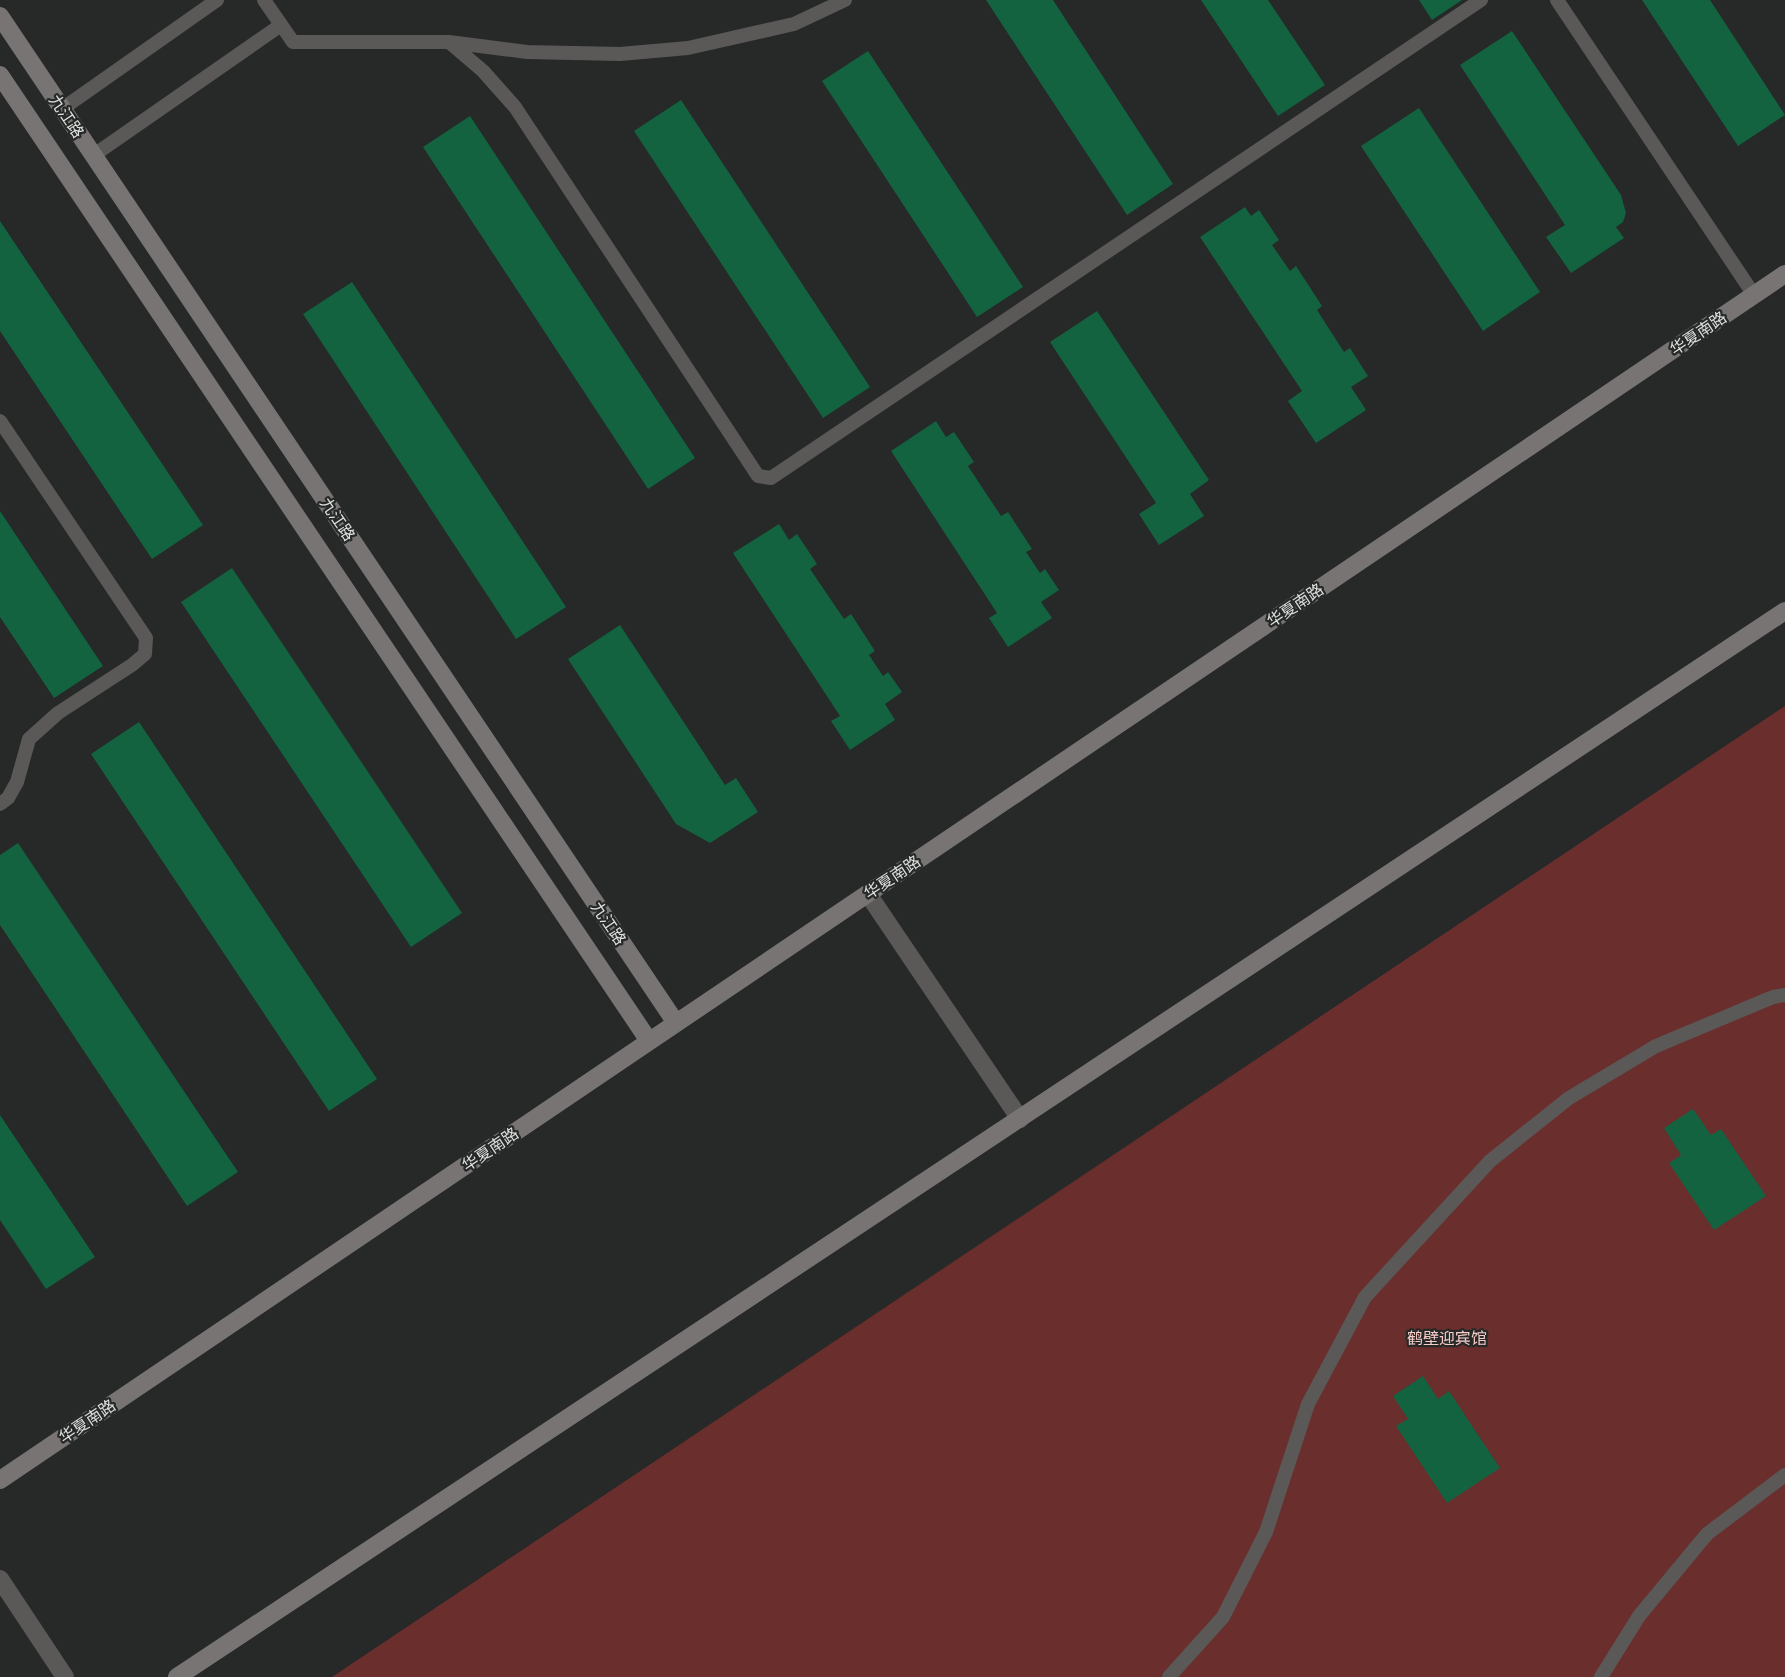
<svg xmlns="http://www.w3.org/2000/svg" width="1785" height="1677" viewBox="0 0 1785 1677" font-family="'Archivo Narrow','Noto Sans SC',sans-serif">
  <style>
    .green { fill: #6a2e2d }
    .building { fill: #136240 }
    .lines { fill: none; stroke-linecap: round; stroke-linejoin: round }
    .lane { stroke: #5a5958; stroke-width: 14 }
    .street { stroke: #5a5958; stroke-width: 18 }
    .secondary { stroke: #777473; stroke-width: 18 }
    .labels { text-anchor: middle; stroke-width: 4.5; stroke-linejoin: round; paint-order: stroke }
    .street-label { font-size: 16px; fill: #dee0de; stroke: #262927 }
    .park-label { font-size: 16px; fill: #f6cbc8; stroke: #262927 }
  </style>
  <rect width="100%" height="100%" fill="#262927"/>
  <path class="green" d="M 1785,706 L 1785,1677 L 332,1677 Z"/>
  <path class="building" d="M 986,0 L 1053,0 L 1173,184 L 1127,215 Z
    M 1201,0 L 1268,0 L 1325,85 L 1278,116 Z
    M 1419,0 L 1462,0 L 1432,20 Z
    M 1642,0 L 1710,0 L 1785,115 L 1738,146 Z
    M 1512,31 L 1621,195 L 1626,213 L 1623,222 L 1616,227 L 1624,238 L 1571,273 L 1546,237 L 1565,225 L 1460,65 Z
    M 868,51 L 1023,287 L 977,317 L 822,81 Z
    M 681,100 L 870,387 L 823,418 L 634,131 Z
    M 1419,108 L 1540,292 L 1483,331 L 1361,146 Z
    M 470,116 L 695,458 L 648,489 L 423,147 Z
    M 1245,207 L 1251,216 L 1259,210 L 1279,240 L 1272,245 L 1290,271 L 1296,266 L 1322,306 L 1317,310 L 1344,352 L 1350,348 L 1368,376 L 1351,387 L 1366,410 L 1316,443 L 1288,401 L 1302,391 L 1200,237 Z
    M 0,221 L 203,525 L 152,559 L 0,331 Z
    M 352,282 L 566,607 L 516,639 L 303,314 Z
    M 1097,311 L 1209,480 L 1190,494 L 1204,516 L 1159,545 L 1139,514 L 1156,503 L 1050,342 Z
    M 936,421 L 946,437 L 954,432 L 974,462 L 968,466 L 1001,516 L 1008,512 L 1032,549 L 1026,552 L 1040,573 L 1045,569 L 1059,590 L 1041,602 L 1052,618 L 1008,647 L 989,618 L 997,613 L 891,451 Z
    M 0,511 L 103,666 L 54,698 L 0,617 Z
    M 779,524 L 789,540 L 797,534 L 817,564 L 810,569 L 844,619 L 851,614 L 875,651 L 869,655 L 883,676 L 888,672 L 902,692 L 885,704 L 895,720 L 850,750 L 831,721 L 840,716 L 733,553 Z
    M 232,568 L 462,913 L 411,947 L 181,602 Z
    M 620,625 L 725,785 L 736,778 L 758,812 L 710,843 L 676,824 L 568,659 Z
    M 139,722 L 377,1079 L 329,1111 L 91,754 Z
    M 18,843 L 238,1172 L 187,1206 L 0,925 L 0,855 Z
    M 1693,1109 L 1711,1135 L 1721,1129 L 1766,1196 L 1714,1230 L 1669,1163 L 1681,1155 L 1664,1128 Z
    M 0,1115 L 95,1257 L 46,1289 L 0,1220 Z
    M 1423,1376 L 1438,1399 L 1449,1391 L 1500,1468 L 1447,1503 L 1396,1426 L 1408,1419 L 1393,1396 Z"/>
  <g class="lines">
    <path class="lane" d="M 264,0 L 293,42 L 449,42 L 527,52 L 620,54 L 688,48 L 794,24 L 845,0
      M 1557,0 L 1754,295
      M 449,42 L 483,71 L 515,107 L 758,476 L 771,478 L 1481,0
      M 62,109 L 217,0
      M 94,155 L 281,25
      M 0,421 L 146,638 L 145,654 L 132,665 L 58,713 L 29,739 L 17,782 L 8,798 L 0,804
      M 1169,1677 L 1223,1617 L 1266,1532 L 1308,1404 L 1365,1297 L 1490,1161 L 1569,1098 L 1656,1046 L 1773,997 L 1785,995
      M 1601,1677 L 1639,1616 L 1707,1534 L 1785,1475"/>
    <path class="street" d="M 868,894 L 1020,1119
      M 0,1579 L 65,1677"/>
    <path class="secondary" d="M 0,16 L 676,1023
      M 0,75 L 649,1041
      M 0,1480 L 1785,274
      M 177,1677 L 1785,611"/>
  </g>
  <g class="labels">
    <g class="street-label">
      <text transform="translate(67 116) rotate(56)" y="6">九江路</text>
      <text transform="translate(1698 333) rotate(-34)" y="6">华夏南路</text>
      <text transform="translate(338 519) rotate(56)" y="6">九江路</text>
      <text transform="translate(1295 605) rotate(-34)" y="6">华夏南路</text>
      <text transform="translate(892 877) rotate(-34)" y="6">华夏南路</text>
      <text transform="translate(609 923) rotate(56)" y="6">九江路</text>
      <text transform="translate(490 1149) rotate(-34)" y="6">华夏南路</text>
      <text transform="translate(87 1421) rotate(-34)" y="6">华夏南路</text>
    </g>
    <g class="park-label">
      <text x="1447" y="1344">鹤壁迎宾馆</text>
    </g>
  </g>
</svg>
